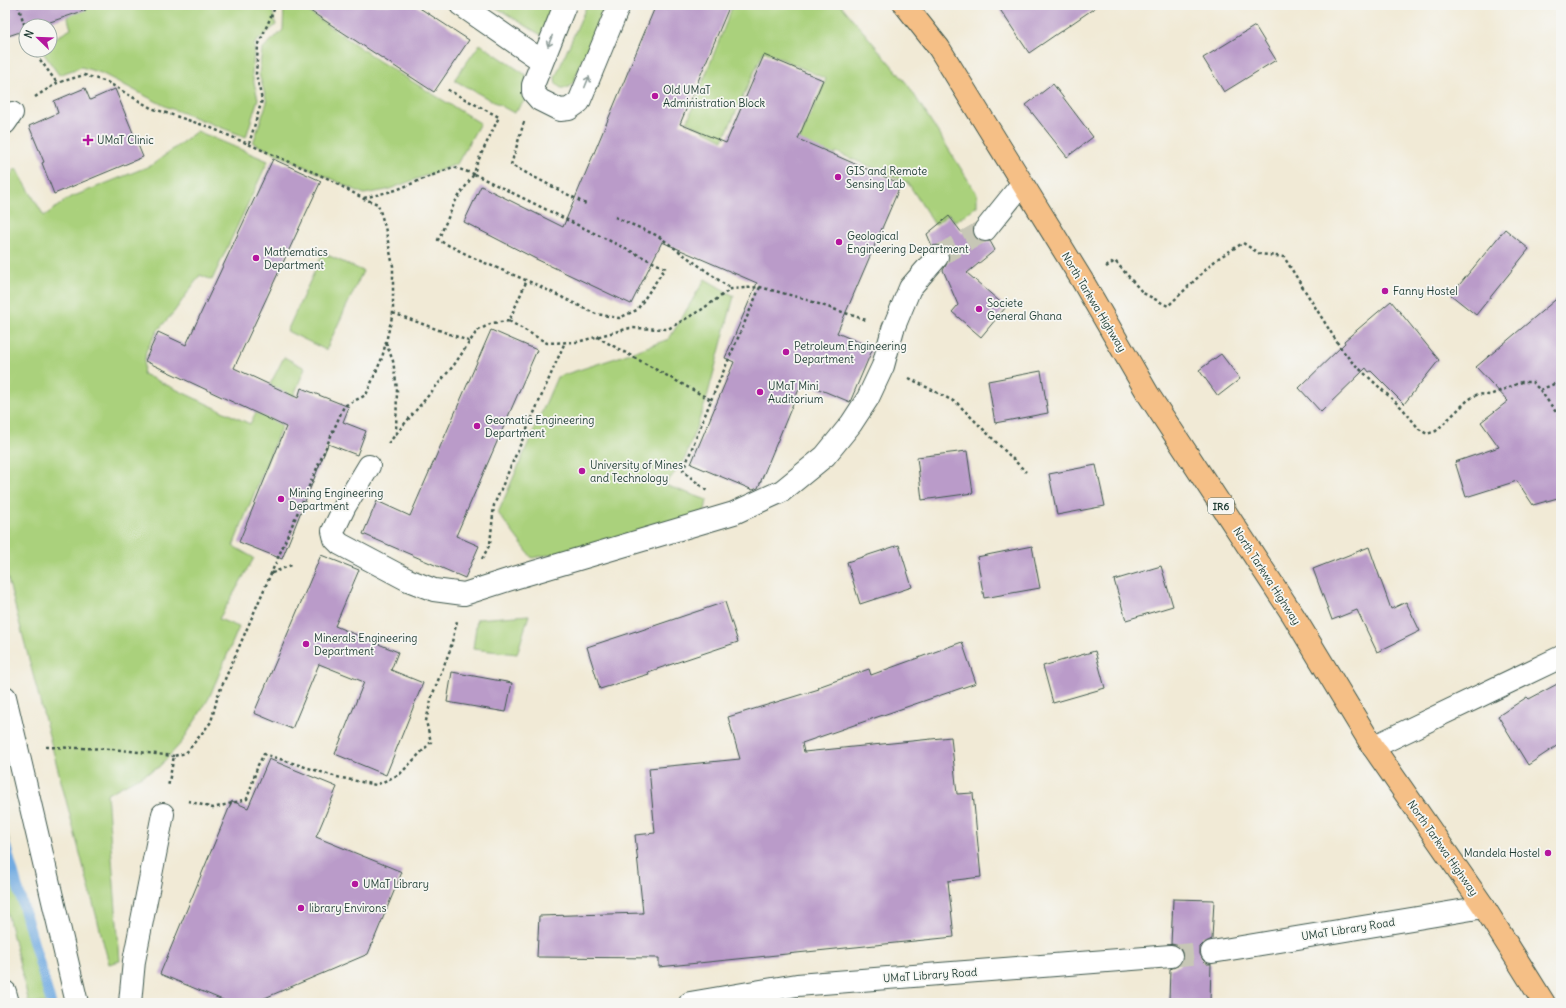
<svg xmlns="http://www.w3.org/2000/svg" width="1566" height="1008" viewBox="0 0 1566 1008" font-family="Delius,sans-serif">
  <style>
    .green { fill: #aad17c; stroke: #648758 }
    .lines { fill: none; stroke-linecap: round; stroke-linejoin: round }
    .stream { stroke: #72abe1; stroke-width: 10 }
    .building { fill: #ba9bc9 }
    .minor-tunnel { stroke: #c7c7b6; stroke-width: 22; stroke-dasharray: 22 11; stroke-linecap: butt }
    .minor-casing { stroke: #3e574c; stroke-width: 24 }
    .major-casing { stroke: #3e574c; stroke-width: 24 }
    .path { stroke: #3e574c; stroke-width: 2.5; stroke-dasharray: 3 3; stroke-linecap: butt }
    .minor { stroke: #fff; stroke-width: 22 }
    .major { stroke: #f5bf86; stroke-width: 22 }
    .oneway { stroke: #8f9e9a }
    .poi-dot { fill: #b5179e; stroke: #f6f6f2; stroke-width: 1.5 }
    .labels { text-anchor: middle; stroke-width: 3.5; stroke-linejoin: round; paint-order: stroke }
    .shield { fill: #f6f6f2; stroke: #60746d; stroke-width: 1 }
    .shield-label { font-size: 10px; font-weight: bold; fill: #1f3d34 }
    .poi-label { font-size: 11px; fill: #1f3d34; stroke: #f6f6f2; text-anchor: start }
    .street-label { font-size: 11px; fill: #1f3d34; stroke: #f6f6f2 }
  </style>
  <rect width="100%" height="100%" fill="#f6f6f2"/>
  <filter id="ink" filterUnits="userSpaceOnUse"><feTurbulence type="fractalNoise" baseFrequency=".025" numOctaves="2"/><feDisplacementMap in="SourceGraphic" scale="8" xChannelSelector="R" yChannelSelector="G"/><feConvolveMatrix kernelMatrix="1 2 1 2 8 2 1 2 1" color-interpolation-filters="sRGB"/></filter>
  <filter id="wash" filterUnits="userSpaceOnUse"><feTurbulence type="fractalNoise" baseFrequency=".012" numOctaves="4" result="noise"/><feDisplacementMap in="SourceGraphic" scale="16" xChannelSelector="R" yChannelSelector="G"/><feGaussianBlur stdDeviation="0.9" result="paint"/><feColorMatrix in="noise" values="0 0 0 0 0 0 0 0 0 0 0 0 0 0 0 0 0 1.4 0 .05"/><feComposite in="paint" operator="in"/></filter>
  <g filter="url(#wash)">
    <rect width="100%" height="100%" fill="#f1ead6"/>
    <path class="green" d="M 64,5 L 271,5 L 276,25 L 255,43 L 252,74 L 258,99 L 246,137 L 167,107 L 101,73 L 81,67 L 59,75 L 41,50 L 50,50 L 50,41 L 71,29 Z
      M 284,5 L 299,5 L 379,61 L 480,123 L 457,164 L 387,190 L 364,194 L 253,143 L 267,102 L 259,74 L 262,49 L 283,30 Z
      M 492,5 L 570,5 L 554,43 Z
      M 587,5 L 607,5 L 572,85 L 567,88 L 561,88 L 556,84 L 555,78 Z
      M 733,5 L 841,5 L 908,85 L 977,194 L 977,206 L 955,222 L 949,214 L 935,225 L 908,183 L 836,152 L 789,261 L 754,245 L 826,79 L 764,51 L 723,140 L 687,122 Z
      M 480,44 L 526,75 L 528,97 L 514,113 L 454,80 Z
      M 197,131 L 268,161 L 212,280 L 200,275 L 174,312 L 158,330 L 146,351 L 143,374 L 250,424 L 284,357 L 305,368 L 233,546 L 254,558 L 219,619 L 239,627 L 209,698 L 182,742 L 159,767 L 107,794 L 120,961 L 109,964 L 5,568 L 5,183 L 16,168 L 44,216 L 69,198 L 152,165 Z
      M 323,253 L 363,271 L 326,350 L 287,331 Z
      M 705,279 L 734,296 L 706,401 L 684,461 L 665,485 L 707,500 L 702,526 L 532,558 L 498,513 L 557,377 L 616,358 L 669,339 Z
      M 529,615 L 517,654 L 473,649 L 477,619 Z
      M 5,823 L 47,1003 L 29,1003 L 5,903 Z"/>
    <g class="lines">
      <path class="stream" d="M 5,843 L 51,1003"/>
    </g>
    <g id="blocks">
      <path class="building" d="M 5,5 L 85,5 L 86,10 L 38,26 L 26,26 L 26,30 L 5,37 Z
        M 301,5 L 415,5 L 469,40 L 434,92 Z
        M 656,5 L 730,5 L 680,124 L 726,143 L 764,55 L 823,80 L 798,139 L 901,184 L 837,333 L 873,348 L 850,402 L 802,382 L 758,488 L 753,490 L 691,464 L 734,362 L 725,358 L 757,283 L 662,242 L 631,304 L 536,259 L 464,222 L 481,186 L 563,227 Z
        M 997,5 L 1099,5 L 1029,53 Z
        M 1255,26 L 1276,60 L 1224,92 L 1203,58 Z
        M 1053,84 L 1093,137 L 1067,157 L 1026,105 Z
        M 85,88 L 90,100 L 115,89 L 143,157 L 54,194 L 42,163 L 44,162 L 29,126 L 58,113 L 54,101 Z
        M 273,159 L 321,181 L 234,368 L 298,398 L 301,388 L 349,407 L 343,422 L 366,431 L 357,455 L 328,444 L 282,559 L 239,542 L 286,427 L 145,361 L 158,332 L 186,345 Z
        M 949,216 L 962,233 L 974,224 L 973,228 L 973,234 L 977,239 L 983,242 L 990,241 L 995,250 L 967,273 L 1006,307 L 981,337 L 952,312 L 958,305 L 943,270 L 949,260 L 949,253 L 945,248 L 940,245 L 932,246 L 927,234 Z
        M 1505,229 L 1529,249 L 1476,315 L 1451,295 Z
        M 1561,295 L 1561,497 L 1533,505 L 1517,481 L 1466,497 L 1455,462 L 1499,447 L 1481,422 L 1508,401 L 1476,367 Z
        M 1391,301 L 1439,360 L 1404,404 L 1371,371 L 1369,372 L 1366,368 L 1321,412 L 1299,388 L 1345,343 L 1344,341 Z
        M 491,330 L 537,350 L 456,536 L 479,546 L 465,578 L 363,534 L 377,501 L 410,516 Z
        M 1221,354 L 1240,379 L 1218,396 L 1199,370 Z
        M 1041,371 L 1048,413 L 995,423 L 988,381 Z
        M 967,451 L 973,493 L 922,500 L 917,457 Z
        M 1096,465 L 1105,506 L 1057,515 L 1049,474 Z
        M 899,545 L 912,587 L 860,604 L 847,562 Z
        M 1032,546 L 1040,588 L 984,598 L 977,557 Z
        M 1369,547 L 1391,609 L 1406,602 L 1420,631 L 1377,652 L 1357,610 L 1332,620 L 1313,569 Z
        M 321,555 L 359,570 L 335,626 L 398,652 L 391,670 L 423,683 L 386,775 L 335,754 L 364,682 L 319,664 L 292,729 L 254,713 Z
        M 1161,566 L 1173,606 L 1126,620 L 1114,580 Z
        M 725,602 L 738,642 L 648,672 L 649,674 L 600,689 L 587,647 L 636,631 L 636,632 Z
        M 962,642 L 976,683 L 802,743 L 804,752 L 951,737 L 957,794 L 973,793 L 981,877 L 948,881 L 954,937 L 659,967 L 659,958 L 537,957 L 539,916 L 643,913 L 635,835 L 655,833 L 649,768 L 740,759 L 728,717 L 819,689 L 818,687 L 869,669 L 871,675 Z
        M 1095,651 L 1105,688 L 1053,703 L 1043,666 Z
        M 452,672 L 512,683 L 506,712 L 447,702 Z
        M 1561,682 L 1561,743 L 1528,765 L 1498,716 L 1527,697 L 1529,699 Z
        M 269,759 L 337,787 L 316,837 L 402,872 L 368,954 L 253,1003 L 230,1003 L 160,974 L 232,801 L 248,808 Z
        M 1173,899 L 1214,900 L 1212,939 L 1204,943 L 1200,947 L 1200,954 L 1203,960 L 1207,964 L 1211,964 L 1210,1002 L 1169,1000 L 1170,969 L 1178,966 L 1182,961 L 1183,955 L 1181,949 L 1177,945 L 1171,944 Z"/>
    </g>
  </g>
  <g filter="url(#ink)">
    <use href="#blocks" fill-opacity="0" stroke="#3e574c" stroke-width="1"/>
    <g class="lines">
      <path class="minor-tunnel" d="M 937,257 L 985,230
        M 1171,956 L 1212,952"/>
      <defs>
        <path id="minor" d="M 461,5 L 542,61
          M 565,5 L 533,85 L 533,92 L 540,100 L 560,110 L 569,109 L 579,102 L 619,5
          M 5,123 L 12,113
          M 985,230 L 1022,184
          M 369,466 L 345,506 L 333,531 L 335,539 L 340,544 L 408,580 L 434,590 L 464,594 L 514,578 L 734,513 L 782,491 L 825,456 L 851,424 L 868,398 L 883,366 L 893,329 L 910,288 L 937,257
          M 5,697 L 77,1003
          M 1373,747 L 1561,657
          M 1212,952 L 1484,907
          M 5,992 L 8,1003
          M 130,1003 L 134,961 L 163,814
          M 690,1003 L 797,985 L 1171,956"/>
        <path id="major" d="M 905,5 L 939,48 L 1082,280 L 1148,394 L 1293,615 L 1373,747 L 1484,907 L 1544,1003"/>
      </defs>
      <use href="#minor" class="minor-casing"/>
      <use href="#major" class="major-casing"/>
      <path class="path" d="M 18,5 L 26,30
        M 33,50 L 57,83
        M 35,97 L 57,83 L 84,75 L 107,82 L 151,108 L 209,127 L 329,179 L 364,199 L 378,204 L 385,227 L 393,266 L 393,313 L 382,358 L 366,395 L 344,406 L 218,695 L 211,722 L 186,753 L 174,756 L 168,787
        M 524,122 L 511,165 L 586,204
        M 249,144 L 262,100 L 256,74 L 258,46 L 276,5
        M 474,174 L 665,268 L 637,310 L 619,318 L 596,314 L 535,284 L 478,260 L 438,240 L 455,202 Z
        M 364,198 L 396,190 L 453,167 L 474,174 L 477,163 L 499,117 L 446,89
        M 615,217 L 658,236 L 731,289
        M 1106,267 L 1115,261 L 1143,293 L 1168,306 L 1217,259 L 1243,243 L 1260,254 L 1284,257 L 1340,347 L 1351,361 L 1403,409 L 1419,429 L 1427,434 L 1436,431 L 1468,400 L 1478,394 L 1490,395 L 1522,382 L 1532,382 L 1540,390 L 1561,381
        M 393,313 L 471,342
        M 509,321 L 547,343 L 577,342 L 630,328 L 668,329 L 701,310 L 731,289 L 760,287 L 801,298 L 866,320
        M 597,337 L 711,400 L 683,471 L 707,491
        M 386,343 L 393,361 L 397,389 L 396,434 L 387,445
        M 909,378 L 957,403 L 1026,472
        M 1540,390 L 1561,419
        M 711,400 L 760,287
        M 396,434 L 454,365 L 477,331 L 492,323 L 509,321 L 527,280
        M 482,559 L 490,544 L 494,505 L 565,342
        M 272,573 L 294,564
        M 46,747 L 112,749 L 174,756
        M 188,801 L 213,808 L 247,799 L 258,765 L 264,754 L 337,777 L 376,785 L 400,774 L 431,742 L 426,721 L 432,696 L 450,650 L 457,621"/>
      <use href="#minor" class="minor"/>
      <use href="#major" class="major"/>
    </g>
    <defs><path id="oneway-shaft" d="M-6 0H5M1.5-3L5.5 0L1.5 3" fill="none" stroke-width="1.6" stroke-linecap="round" stroke-linejoin="round"/></defs>
    <g class="oneway">
      <use href="#oneway-shaft" transform="translate(550 41) rotate(112)"/>
      <use href="#oneway-shaft" transform="translate(587 82) rotate(-68)"/>
    </g>
  </g>
  <g class="poi-dot">
    <circle cx="655" cy="96" r="4"/>
    <path d="M86 134h4v4h4v4h-4v4h-4v-4h-4v-4h4z"/>
    <circle cx="838" cy="177" r="4"/>
    <circle cx="839" cy="242" r="4"/>
    <circle cx="256" cy="258" r="4"/>
    <circle cx="1385" cy="291" r="4"/>
    <circle cx="979" cy="309" r="4"/>
    <circle cx="786" cy="352" r="4"/>
    <circle cx="760" cy="392" r="4"/>
    <circle cx="477" cy="426" r="4"/>
    <circle cx="582" cy="471" r="4"/>
    <circle cx="281" cy="499" r="4"/>
    <circle cx="306" cy="644" r="4"/>
    <circle cx="1548" cy="853" r="4"/>
    <circle cx="355" cy="884" r="4"/>
    <circle cx="301" cy="908" r="4"/>
  </g>
  <g class="labels">
    <rect class="shield" x="1208" y="498" width="26" height="16" rx="3"/>
    <g class="shield-label">
      <text x="1221" y="510">IR6</text>
    </g>
    <g class="poi-label">
      <text x="663" y="94">Old UMaT<tspan x="663" dy="13">Administration Block</tspan></text>
      <text x="97" y="144">UMaT Clinic</text>
      <text x="846" y="175">GIS and Remote<tspan x="846" dy="13">Sensing Lab</tspan></text>
      <text x="847" y="240">Geological<tspan x="847" dy="13">Engineering Department</tspan></text>
      <text x="264" y="256">Mathematics<tspan x="264" dy="13">Department</tspan></text>
      <text x="1393" y="295">Fanny Hostel</text>
      <text x="987" y="307">Societe<tspan x="987" dy="13">General Ghana</tspan></text>
      <text x="794" y="350">Petroleum Engineering<tspan x="794" dy="13">Department</tspan></text>
      <text x="768" y="390">UMaT Mini<tspan x="768" dy="13">Auditorium</tspan></text>
      <text x="485" y="424">Geomatic Engineering<tspan x="485" dy="13">Department</tspan></text>
      <text x="590" y="469">University of Mines<tspan x="590" dy="13">and Technology</tspan></text>
      <text x="289" y="497">Mining Engineering<tspan x="289" dy="13">Department</tspan></text>
      <text x="314" y="642">Minerals Engineering<tspan x="314" dy="13">Department</tspan></text>
      <text x="1540" y="857" text-anchor="end">Mandela Hostel</text>
      <text x="363" y="888">UMaT Library</text>
      <text x="309" y="912">library Environs</text>
    </g>
    <g class="street-label">
      <text transform="translate(1094 302) rotate(59)" y="4">North Tarkwa Highway</text>
      <text transform="translate(1267 576) rotate(57)" y="4">North Tarkwa Highway</text>
      <text transform="translate(1443 848) rotate(55)" y="4">North Tarkwa Highway</text>
      <text transform="translate(1348 929) rotate(-9)" y="4">UMaT Library Road</text>
      <text transform="translate(930 975) rotate(-4)" y="4">UMaT Library Road</text>
    </g>
  </g>
  <rect width="1566" height="1008" fill="none" stroke="#f6f6f2" stroke-width="20"/>
  <g transform="translate(38 38) rotate(293)"><circle r="19" fill="#f6f6f2" stroke="#a0aca6"/>
  <path d="M0-3L7 15L0 10L-7 15Z" fill="#b5179e"/>
  <text y="-6" font-size="11" font-weight="bold" text-anchor="middle" fill="#1f3d34">N</text>
  </g>
</svg>
